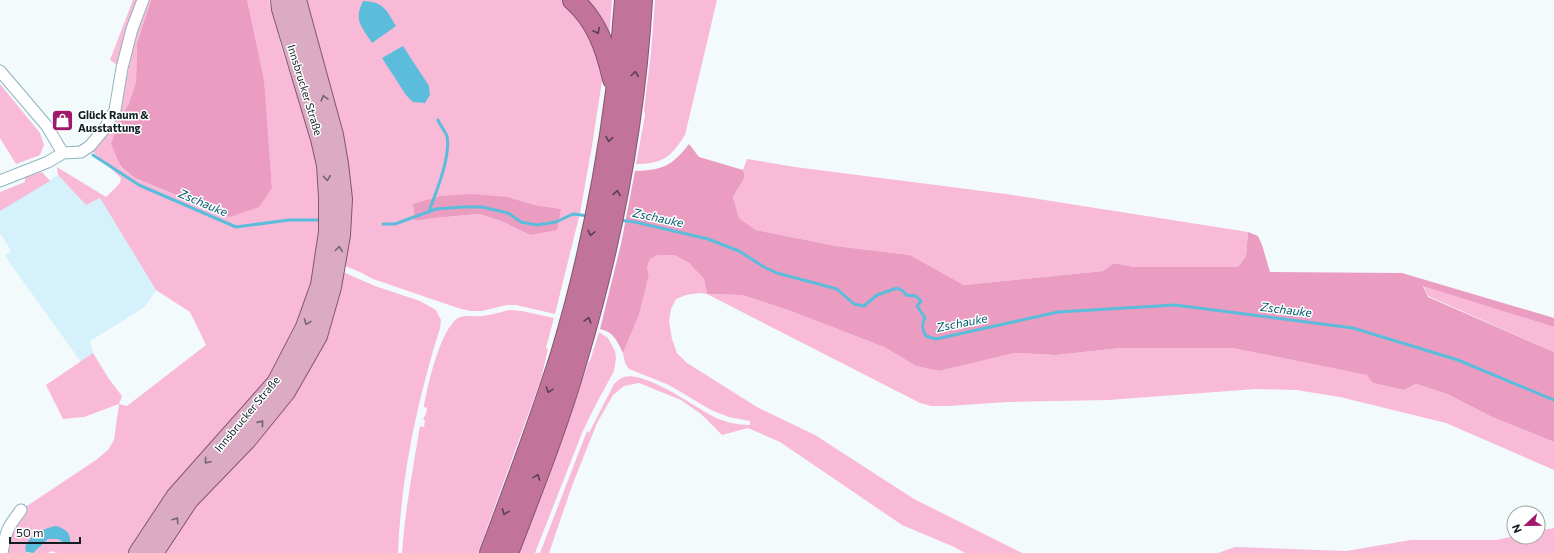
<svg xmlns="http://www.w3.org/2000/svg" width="1554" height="553" viewBox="0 0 1554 553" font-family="Commissioner,sans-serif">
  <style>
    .built { fill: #d5f1fb }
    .green { fill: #f9bad7; fill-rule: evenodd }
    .forest { fill: #ea9dc1 }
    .water { fill: #5bbcdb }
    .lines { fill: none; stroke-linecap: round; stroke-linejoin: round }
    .stream { stroke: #5bbcdb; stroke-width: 3 }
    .minor-casing { stroke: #8eb3c0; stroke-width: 13 }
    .primary-casing { stroke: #845570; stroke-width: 20 }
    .motorway-casing { stroke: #845570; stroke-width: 22 }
    .minor { stroke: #fff; stroke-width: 11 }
    .primary { stroke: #daabc2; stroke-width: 18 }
    .motorway { stroke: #c2739a; stroke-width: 20 }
    .oneway { stroke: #574053 }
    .oneway2 { stroke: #756472 }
    .labels { text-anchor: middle; stroke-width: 3; stroke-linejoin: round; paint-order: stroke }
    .street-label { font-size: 11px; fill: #101e23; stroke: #fff }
    .poi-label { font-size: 11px; font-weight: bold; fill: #101e23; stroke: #fff; text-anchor: start }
    .water-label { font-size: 12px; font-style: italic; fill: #01596e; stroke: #fff }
  </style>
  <rect width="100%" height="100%" fill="#f2fafc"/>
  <path class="built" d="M 58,175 L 86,205 L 100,197 L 156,290 L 145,307 L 90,341 L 93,353 L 81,362 L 5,256 L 11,251 L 0,233 L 0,211 Z"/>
  <path class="green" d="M 133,0 L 138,0 L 120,67 L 110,60 Z
    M 147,0 L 151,0 L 137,43 L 136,82 L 129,103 L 118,123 L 120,167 L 135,178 L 230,217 L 272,188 L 269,152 L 247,0 L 269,0 L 282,49 L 312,141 L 318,176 L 321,206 L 319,234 L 314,283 L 280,365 L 162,502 L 128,553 L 57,553 L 51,551 L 48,553 L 32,553 L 48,539 L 58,539 L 65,544 L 56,526 L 26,552 L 28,553 L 2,553 L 21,510 L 96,460 L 108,450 L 114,440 L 119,404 L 84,417 L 63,419 L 46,385 L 93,353 L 109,379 L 122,396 L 119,404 L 127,406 L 206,345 L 190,312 L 156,290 L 100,198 L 86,205 L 58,175 L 57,167 L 106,197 L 120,183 L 121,178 L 92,151 L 118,111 L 128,72 L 134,38 Z
    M 300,0 L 568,0 L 585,20 L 603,74 L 592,146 L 580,213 L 555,314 L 516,305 L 507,305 L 482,311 L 471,311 L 461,309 L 373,279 L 360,272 L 345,266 L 349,240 ZM 508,197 L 535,205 L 560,209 L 530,235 L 501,221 L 479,214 L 435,218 L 415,221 L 414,204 Z
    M 581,0 L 612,0 L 609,44 Z
    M 655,0 L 717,0 L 685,135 C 671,157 663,164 636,164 L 645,115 L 644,109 L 651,53 Z
    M 0,84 L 40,133 L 44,145 L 40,155 L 16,164 L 0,138 Z
    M 747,159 L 795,167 L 1006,194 L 1248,232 L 1246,256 L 1238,267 L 1134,267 L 1114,263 L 1103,271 L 964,285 L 910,255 L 836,246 L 756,230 L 739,218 L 733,197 L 745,177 L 743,170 Z
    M 42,172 L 50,181 L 0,211 L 0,192 L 25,182 L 25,177 Z
    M 658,255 L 674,255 L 689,263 L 704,279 L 707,294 L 742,295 L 788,310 L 884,347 L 916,366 L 939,371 L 1015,353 L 1056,355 L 1121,348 L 1232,348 L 1368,375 L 1373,383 L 1404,390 L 1416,384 L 1447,394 L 1490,416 L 1554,442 L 1554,470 L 1446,423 L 1340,397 L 1296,390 L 1256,389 L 1108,400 L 1007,402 L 949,406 L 931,406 L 920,403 L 707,294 L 700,293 L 686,295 L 676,299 L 671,309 L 669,321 L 672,339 L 677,353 L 687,363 L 757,407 L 815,435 L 914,499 L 1022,553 L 965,553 L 952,546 L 902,525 L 780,442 L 748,428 L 722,435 L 701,414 L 681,400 L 639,383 L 624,386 L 613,395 L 597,423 L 572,486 L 549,553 L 540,553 L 587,431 L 589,433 L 614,384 C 617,381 621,378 624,377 C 645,371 695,407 714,417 C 725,422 737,425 750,425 L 750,421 L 729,417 L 711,410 L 669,385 L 629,369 L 625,363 L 623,353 L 639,315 L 649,275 L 647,267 L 650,259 Z
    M 343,272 L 375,286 L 420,301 L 429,306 L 436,310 L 441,320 L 440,328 C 417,401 401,477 398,553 L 161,553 Z
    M 1423,285 L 1554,327 L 1554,352 L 1428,296 Z
    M 509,310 L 522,311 L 554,318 L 546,348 L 548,349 L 541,379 L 478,553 L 402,553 C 405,510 413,468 420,426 L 424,427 L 425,421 L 423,419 L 426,414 L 427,408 L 424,407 C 427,388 441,325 460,317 C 467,315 475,317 482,316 C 491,315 500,312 509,310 Z
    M 599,332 L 608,338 L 615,351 L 616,358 L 614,371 L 593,410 L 582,433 L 535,553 L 519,553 L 552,466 L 589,361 L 590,361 Z
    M 1554,528 L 1554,553 L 1218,553 L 1235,547 L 1346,551 L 1411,540 L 1496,540 L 1514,536 L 1538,537 L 1538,531 Z"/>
  <path class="forest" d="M 151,0 L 247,0 L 264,81 L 272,188 L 259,207 L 230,217 L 135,178 L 121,167 L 111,144 L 118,123 L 129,103 L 136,82 L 137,43 Z
    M 689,144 L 699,157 L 743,170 L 745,177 L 733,197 L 739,218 L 756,230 L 836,246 L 910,255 L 964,285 L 1103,271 L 1114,263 L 1134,267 L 1238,267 L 1246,256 L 1248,232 L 1258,236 L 1262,245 L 1270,272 L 1402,273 L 1554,318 L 1554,327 L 1423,286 L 1428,297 L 1554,352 L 1554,442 L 1490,416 L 1447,394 L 1416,384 L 1404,390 L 1373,383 L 1367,375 L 1232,348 L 1121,348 L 1056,355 L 1015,353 L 939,371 L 916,366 L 884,347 L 788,310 L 742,295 L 707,294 L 704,279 L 689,263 L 674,255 L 658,255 L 650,259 L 647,267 L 649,275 L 639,315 L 623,353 C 617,341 614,332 600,329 L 621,244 L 635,171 C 663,170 672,166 689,144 Z
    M 471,194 L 508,197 L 535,205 L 561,209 L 557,230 L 530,235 L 501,221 L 479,214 L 435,218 L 415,221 L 413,204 L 441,196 Z"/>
  <path class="water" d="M 363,1 C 385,2 386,10 396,26 L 372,43 C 362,27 353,20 363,1 Z
    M 403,46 L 429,86 L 430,95 L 425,103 L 413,102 L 406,95 L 382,58 Z
    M 56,526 C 66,529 71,533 70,543 L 65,544 L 58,539 L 48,539 L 33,553 L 26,552 C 21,539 46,527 56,526 Z"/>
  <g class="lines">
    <path class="stream" d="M 93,155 L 139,185 L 236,227 L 289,220 L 318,220
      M 429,211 C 436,193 451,156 447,136 C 445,131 440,125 438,120
      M 618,220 L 635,222 L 708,239 L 739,251 L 764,267 L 777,273 L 837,289 L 854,304 L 864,306 L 877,295 L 897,288 L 903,291 L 906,295 L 916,296 L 921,301 L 917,306 L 925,318 C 921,325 922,330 926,336 L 936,339 L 1058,312 L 1175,305 L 1353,328 L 1458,360 L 1554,400
      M 383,224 L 395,224 L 436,209 L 462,207 L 482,207 L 508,213 L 521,222 L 537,225 L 556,222 L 573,214 L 589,216"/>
    <defs>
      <path id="minor" d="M 0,71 L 46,125 L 63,153
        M 0,181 L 48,162 L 63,153 L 81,152 L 90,146 L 105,128 L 115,110 L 122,68 L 132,29 L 143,0
        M 2,553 C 6,531 7,528 21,510"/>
      <path id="primary" d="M 138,553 L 175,497 L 276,383 L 305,327 L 320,285 L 328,232 L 328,197 L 326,165 L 320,139 L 281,9 L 280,0
        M 154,553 L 189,500 L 247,440 L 286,392 L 318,336 L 332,287 L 341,235 L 343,199 L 339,164 L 334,135 L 297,0"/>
      <path id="motorway" d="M 573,0 C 597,21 606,49 613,79
        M 490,553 C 515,487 540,421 561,354 C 595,241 617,117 625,0
        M 508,553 C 533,488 559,423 578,356 C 612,241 635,120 642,0"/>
    </defs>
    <use href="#minor" class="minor-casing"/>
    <use href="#primary" class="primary-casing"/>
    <use href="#motorway" class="motorway-casing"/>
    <use href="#minor" class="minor"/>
    <use href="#primary" class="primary"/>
    <use href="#motorway" class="motorway"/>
  </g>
  <defs><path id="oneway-chevron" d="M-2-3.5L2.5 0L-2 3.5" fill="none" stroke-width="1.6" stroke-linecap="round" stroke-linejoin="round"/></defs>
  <g class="oneway">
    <use href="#oneway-chevron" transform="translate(597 31) rotate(64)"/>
    <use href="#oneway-chevron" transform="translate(635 74) rotate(-83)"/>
    <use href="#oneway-chevron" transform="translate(609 139) rotate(99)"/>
    <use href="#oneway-chevron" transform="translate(617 193) rotate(-80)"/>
    <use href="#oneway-chevron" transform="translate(591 233) rotate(103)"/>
    <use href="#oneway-chevron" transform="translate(588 320) rotate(-75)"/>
    <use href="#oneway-chevron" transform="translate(549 390) rotate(108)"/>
    <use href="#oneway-chevron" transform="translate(537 477) rotate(-69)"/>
    <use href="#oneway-chevron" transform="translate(505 512) rotate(111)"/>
  </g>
  <g class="oneway2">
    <use href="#oneway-chevron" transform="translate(324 98) rotate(-105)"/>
    <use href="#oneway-chevron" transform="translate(327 178) rotate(85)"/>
    <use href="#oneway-chevron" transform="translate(339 249) rotate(-82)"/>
    <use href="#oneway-chevron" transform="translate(307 322) rotate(110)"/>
    <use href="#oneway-chevron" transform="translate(261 423) rotate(-51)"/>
    <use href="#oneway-chevron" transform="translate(207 461) rotate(131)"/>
    <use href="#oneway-chevron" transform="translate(176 520) rotate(-57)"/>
  </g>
  <defs>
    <symbol id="shop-square" viewBox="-11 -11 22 22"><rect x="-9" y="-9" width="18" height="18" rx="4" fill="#9e1969" stroke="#fff"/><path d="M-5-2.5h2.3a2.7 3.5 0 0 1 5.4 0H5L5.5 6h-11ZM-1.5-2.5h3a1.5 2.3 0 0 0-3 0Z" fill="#fff"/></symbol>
  </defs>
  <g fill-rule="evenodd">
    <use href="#shop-square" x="50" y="108" width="25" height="25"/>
  </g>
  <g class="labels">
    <g class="street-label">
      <text transform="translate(305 90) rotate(73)" y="4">Innsbrucker Straße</text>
      <text transform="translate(247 414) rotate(-50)" y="4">Innsbrucker Straße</text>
    </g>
    <g class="poi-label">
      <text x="78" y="119">Glück Raum &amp;<tspan x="78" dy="13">Ausstattung</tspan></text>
    </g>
    <g class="water-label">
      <text transform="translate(203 203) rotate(23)" y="4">Zschauke</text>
      <text transform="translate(658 218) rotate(12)" y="4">Zschauke</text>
      <text transform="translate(1286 310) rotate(7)" y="4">Zschauke</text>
      <text transform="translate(962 323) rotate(-11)" y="4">Zschauke</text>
    </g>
  </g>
  <g transform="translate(1526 525) rotate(248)"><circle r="19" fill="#ffffff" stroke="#9fa5a7"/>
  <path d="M0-3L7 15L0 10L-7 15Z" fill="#9e1969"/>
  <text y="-6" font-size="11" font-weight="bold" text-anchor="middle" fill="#101e23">N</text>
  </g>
  <path d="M10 537v6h70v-6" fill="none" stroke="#101e23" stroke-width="2"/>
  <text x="16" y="537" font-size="12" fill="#101e23" stroke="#ffffff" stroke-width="3" paint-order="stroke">50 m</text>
</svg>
